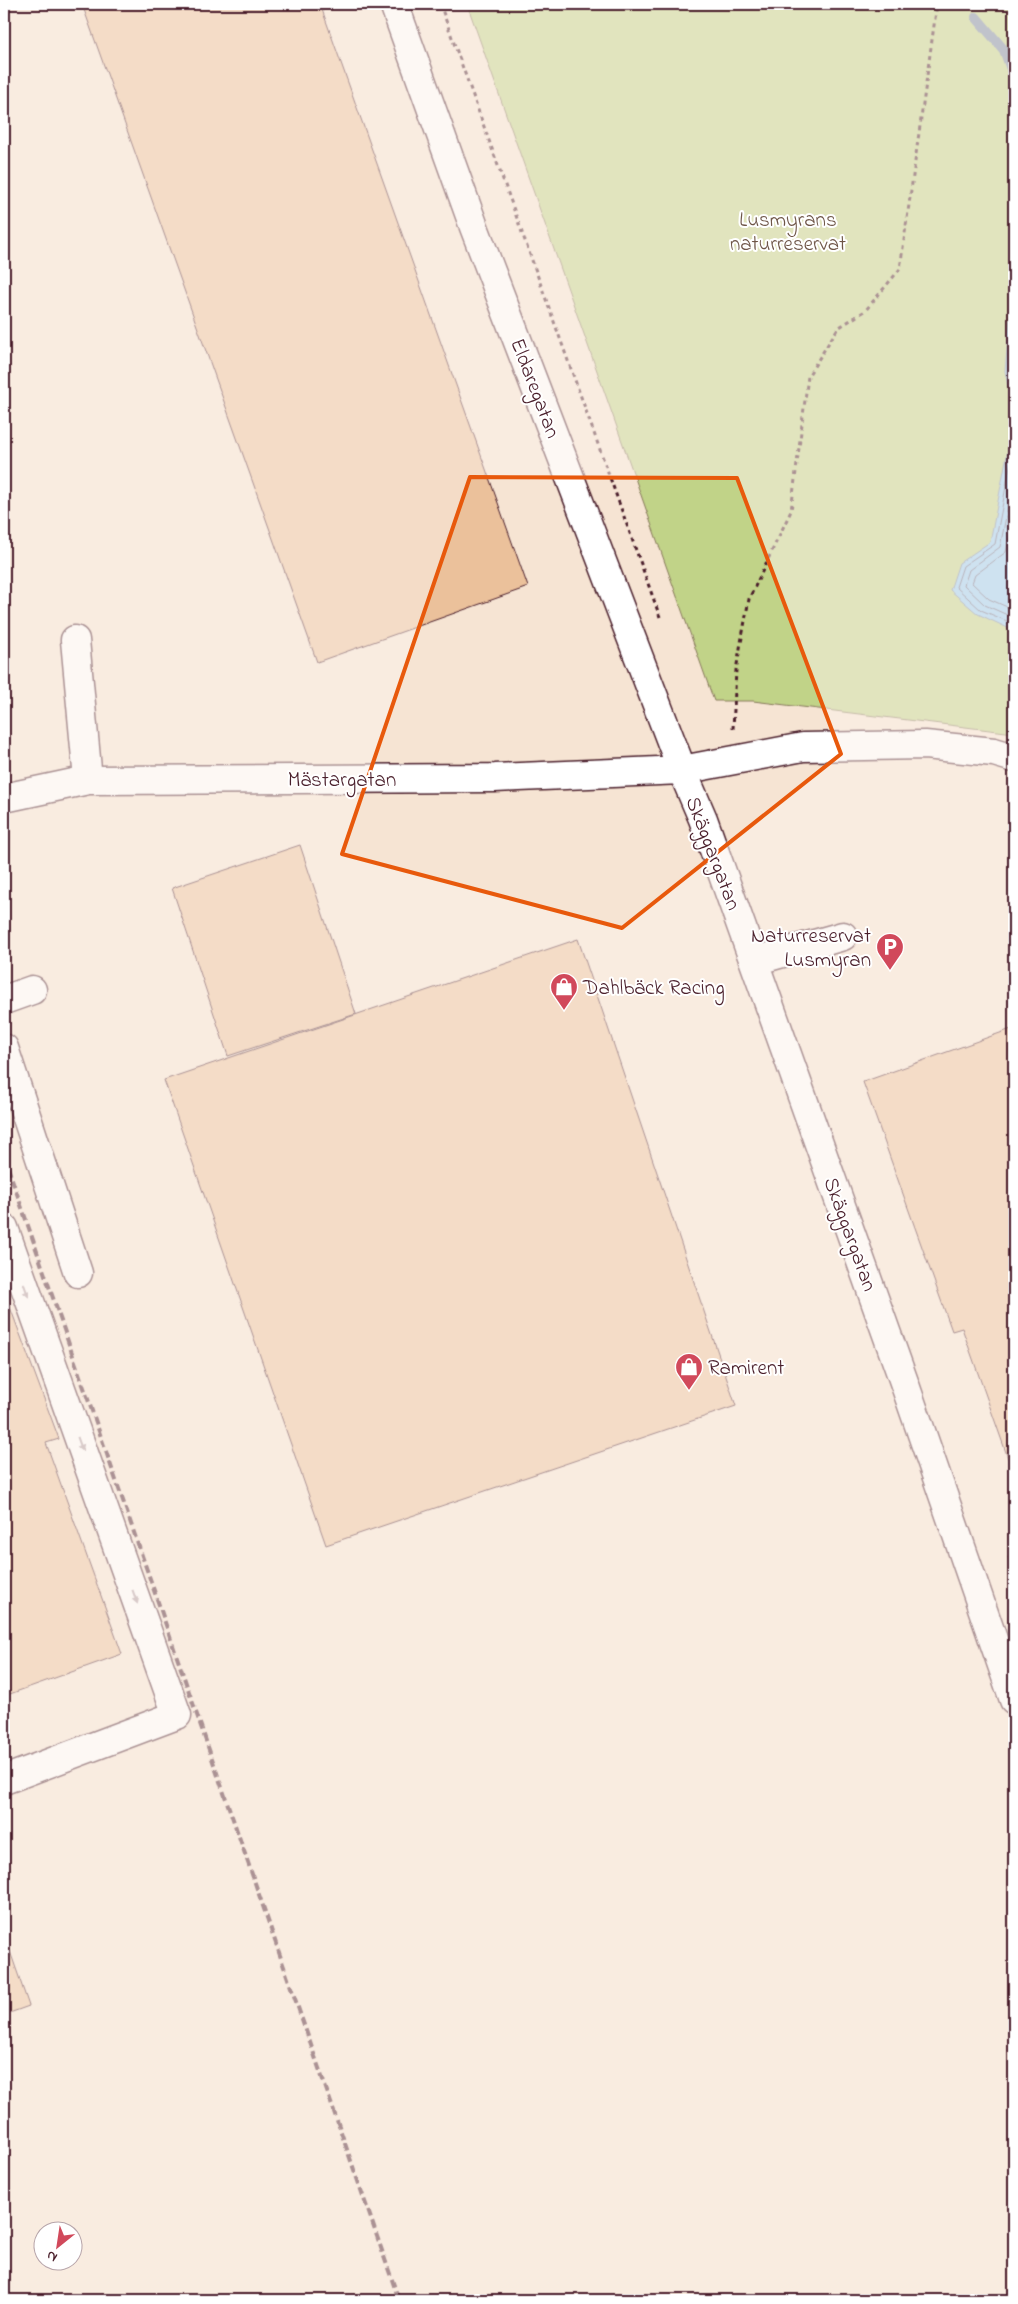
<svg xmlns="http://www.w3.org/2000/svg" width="1018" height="2304" viewBox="0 0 1018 2304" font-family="'Indie Flower',sans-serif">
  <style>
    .built { fill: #f6e4d3; fill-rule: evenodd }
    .green { fill: #c1d388; stroke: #86795a }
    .water { fill: #98cff7; stroke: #7989a5 }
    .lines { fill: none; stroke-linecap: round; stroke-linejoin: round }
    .shore { stroke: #69657d; stroke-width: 1 }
    .stream { stroke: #7989a5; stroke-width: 10 }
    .building { fill: #ebc19b; stroke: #4a1f2b }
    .minor-casing { stroke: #4a1f2b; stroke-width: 31 }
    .path { stroke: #4a1f2b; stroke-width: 3; stroke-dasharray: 4 4; stroke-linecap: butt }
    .minor { stroke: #fff; stroke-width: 28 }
    .rail { stroke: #4a1f2b; stroke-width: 4; stroke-dasharray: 8 4; stroke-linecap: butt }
    .oneway { fill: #ae9aa0 }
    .marked { fill: none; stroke: #e8590c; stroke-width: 4; stroke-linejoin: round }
    .labels { text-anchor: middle; stroke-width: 4; stroke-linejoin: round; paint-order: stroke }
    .park-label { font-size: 21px; fill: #6e5547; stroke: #fff }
    .street-label { font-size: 21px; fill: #4a1f2b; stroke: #fff }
    .poi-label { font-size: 21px; fill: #4a1f2b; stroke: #fff; text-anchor: start }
  </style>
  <rect width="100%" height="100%" fill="#fbf3eb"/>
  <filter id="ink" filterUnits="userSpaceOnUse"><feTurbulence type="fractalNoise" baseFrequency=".02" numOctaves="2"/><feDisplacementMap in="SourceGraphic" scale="10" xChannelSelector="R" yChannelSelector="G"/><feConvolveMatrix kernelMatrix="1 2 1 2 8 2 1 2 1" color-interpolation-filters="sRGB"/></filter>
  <g filter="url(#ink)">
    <path class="built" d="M 4,4 L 467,4 L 753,701 L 1014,733 L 1014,2300 L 4,2300 ZM 42,2232 L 72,2232 L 72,2262 L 42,2262 Z"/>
    <path class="green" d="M 467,4 L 1014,4 L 1014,733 L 753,701 L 714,701 Z"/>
    <path class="water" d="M 1014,273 L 1014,418 L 1005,371 Z
      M 1014,419 L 1014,629 L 1010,629 L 978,614 L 950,590 L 959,563 L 990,542 Z"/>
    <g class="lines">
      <path class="shore" d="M 1014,325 L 1010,371 L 1014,393
        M 1014,445 L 995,544 L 963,566 L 956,587 L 981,610 L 1014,624
        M 1014,477 L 1000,547 L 969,570 L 964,585 L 985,605 L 1014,618
        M 1014,516 L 1006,552 L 975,575 L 972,583 L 989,599 L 1014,610"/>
      <path class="stream" d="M 976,17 L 1004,50 L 1014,77"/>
    </g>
    <path class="building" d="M 82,4 L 320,4 L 528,587 L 317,662 Z
      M 300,845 L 356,1014 L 228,1056 L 172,888 Z
      M 578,939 L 736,1406 L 326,1545 L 164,1080 Z
      M 1014,1028 L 1014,1475 L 962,1328 L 952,1331 L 863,1082 Z
      M 4,1291 L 59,1439 L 46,1443 L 122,1654 L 7,1695 L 4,1685 Z
      M 1014,1555 L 1014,1574 L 1008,1557 Z
      M 4,1934 L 29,2006 L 4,2015 Z"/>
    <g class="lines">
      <defs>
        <path id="minor" d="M 394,4 L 474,227 L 682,770 L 703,819 L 904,1382 L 1014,1700
          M 75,640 L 88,780
          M 4,798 L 88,780 L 495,778 L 682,770 L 803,747 L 925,745 L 994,752 L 1014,758
          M 754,961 L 843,936
          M 4,1000 L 32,990
          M 4,1048 L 78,1273
          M 4,1228 L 177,1715 L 4,1780"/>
      </defs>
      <use href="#minor" class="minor-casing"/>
      <path class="path" d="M 440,4 L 660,617
        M 733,729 L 736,670 L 749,599 L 791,511 L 808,376 L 838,328 L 865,311 L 900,269 L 937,4"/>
      <use href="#minor" class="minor"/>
      <path class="rail" d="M 4,1156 L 399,2300"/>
    </g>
    <defs><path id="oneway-solid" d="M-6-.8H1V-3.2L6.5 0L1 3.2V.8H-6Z" transform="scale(1.25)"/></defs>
    <g class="oneway">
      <use href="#oneway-solid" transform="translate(26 1290) rotate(70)"/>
      <use href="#oneway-solid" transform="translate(80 1444) rotate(70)"/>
      <use href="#oneway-solid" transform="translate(135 1597) rotate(70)"/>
    </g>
  </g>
  <path d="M0 0H1018V2304H0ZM 470,477 L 737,478 L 841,754 L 622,928 L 342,854 Z" fill="#fbf3eb" fill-opacity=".55" fill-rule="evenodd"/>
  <path class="marked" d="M 470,477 L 737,478 L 841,754 L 622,928 L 342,854 Z"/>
  <defs>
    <symbol id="parking-pin" viewBox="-11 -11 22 30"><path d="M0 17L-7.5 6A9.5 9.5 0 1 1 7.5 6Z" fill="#d1495b" stroke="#fff"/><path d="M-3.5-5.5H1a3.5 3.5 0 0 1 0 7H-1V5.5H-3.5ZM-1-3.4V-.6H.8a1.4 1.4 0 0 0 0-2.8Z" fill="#fff"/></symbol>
    <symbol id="shop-pin" viewBox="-11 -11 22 30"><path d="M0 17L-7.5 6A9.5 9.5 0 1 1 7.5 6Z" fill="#d1495b" stroke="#fff"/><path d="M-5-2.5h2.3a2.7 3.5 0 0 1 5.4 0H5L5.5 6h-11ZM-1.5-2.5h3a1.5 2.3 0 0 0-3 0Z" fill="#fff"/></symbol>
  </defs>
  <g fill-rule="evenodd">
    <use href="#parking-pin" x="874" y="931" width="32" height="43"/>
    <use href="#shop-pin" x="548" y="971" width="32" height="43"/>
    <use href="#shop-pin" x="673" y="1351" width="32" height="43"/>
  </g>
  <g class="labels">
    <g class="park-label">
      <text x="788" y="226">Lusmyrans<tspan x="788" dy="24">naturreservat</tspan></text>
    </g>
    <g class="street-label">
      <text transform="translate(536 388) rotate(69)" y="7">Eldaregatan</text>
      <text x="342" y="786">Mästargatan</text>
      <text transform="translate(714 853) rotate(69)" y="7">Skäggargatan</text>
      <text transform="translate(851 1234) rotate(70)" y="7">Skäggargatan</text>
    </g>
    <g class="poi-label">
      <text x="871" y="942" text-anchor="end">Naturreservat<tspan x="871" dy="24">Lusmyran</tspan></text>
      <text x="583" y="994">Dahlbäck Racing</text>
      <text x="708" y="1374">Ramirent</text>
    </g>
  </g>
  <rect width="1018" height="2304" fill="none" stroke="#fff" stroke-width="20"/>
  <rect x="10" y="10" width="998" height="2284" fill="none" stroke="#4a1f2b" stroke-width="2" filter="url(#ink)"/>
  <g transform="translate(58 2246) rotate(210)"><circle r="24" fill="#ffffff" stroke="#b7a5aa"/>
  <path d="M0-4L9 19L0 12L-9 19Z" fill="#d1495b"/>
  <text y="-8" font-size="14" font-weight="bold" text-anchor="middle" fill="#4a1f2b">N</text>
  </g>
</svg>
